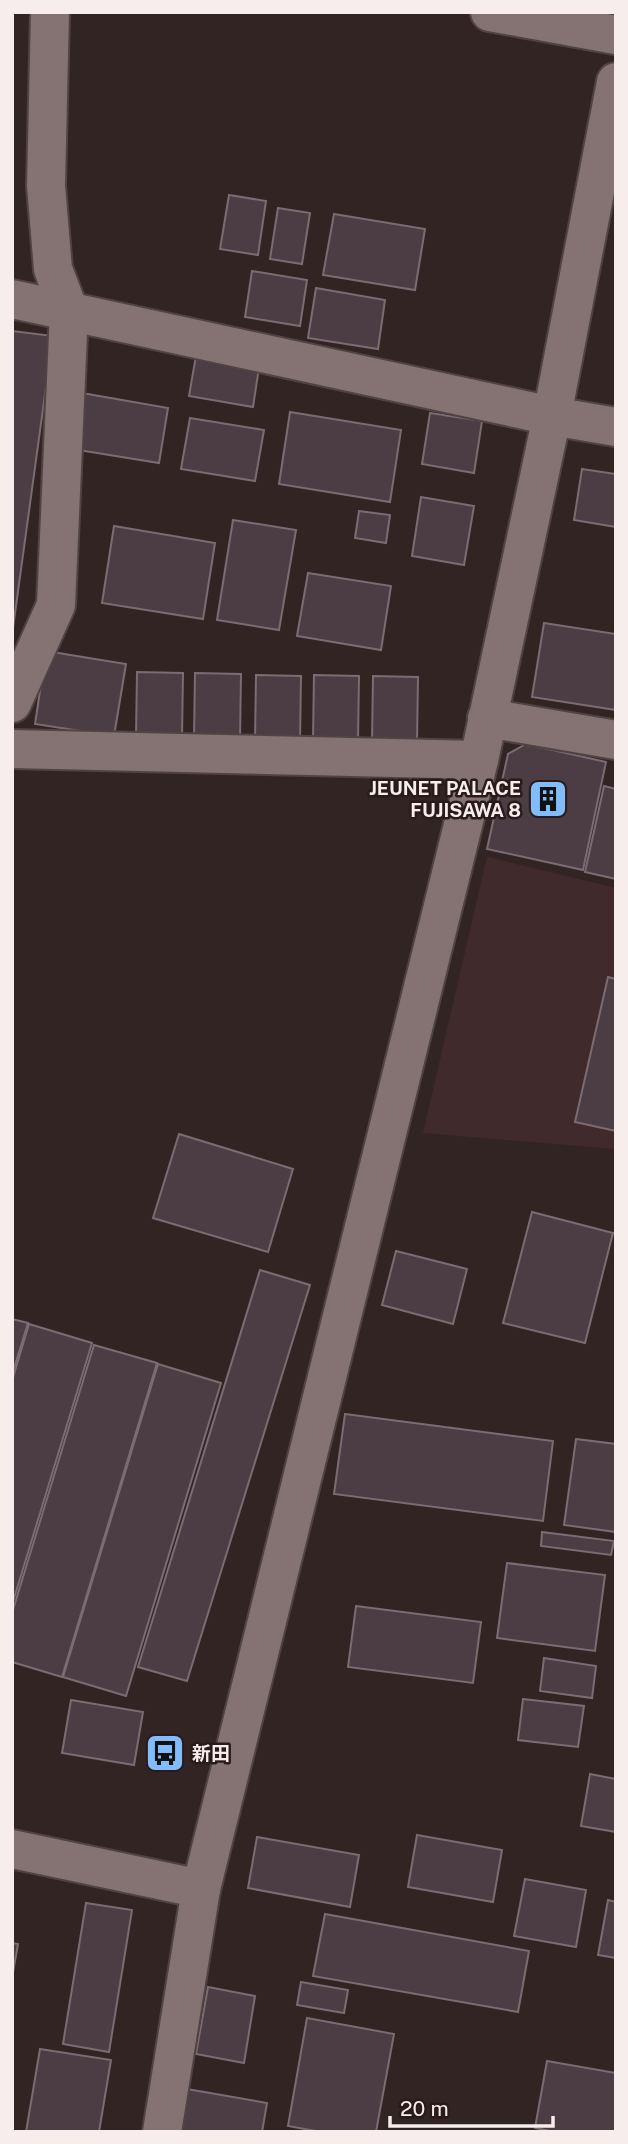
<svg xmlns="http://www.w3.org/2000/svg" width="628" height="2144" font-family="'Public Sans','Noto Sans JP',sans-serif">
<rect width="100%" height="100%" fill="#332424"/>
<polygon fill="#412a2b" points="487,857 616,888 616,1149 423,1133"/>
<g fill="#4c3c43" stroke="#7c6b72" stroke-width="2">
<polygon points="229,195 266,201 258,255 220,249"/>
<polygon points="278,208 310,213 302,264 270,259"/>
<polygon points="334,214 425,229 415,290 323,275"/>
<polygon points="252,271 307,280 300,326 245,317"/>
<polygon points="316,288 385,300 378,349 308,338"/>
<polygon points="12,331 53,336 12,635"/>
<polygon points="197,350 260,361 253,407 189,396"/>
<polygon points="82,393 168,408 159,463 72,449"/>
<polygon points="290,412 401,430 390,502 279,484"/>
<polygon points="430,413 482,421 474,473 422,464"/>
<polygon points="190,418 264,430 255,481 181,469"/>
<polygon points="582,469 616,474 616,527 574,520"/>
<polygon points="421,497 474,506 464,565 412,556"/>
<polygon points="359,511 390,515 386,543 355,538"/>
<polygon points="233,520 296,530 279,630 217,620"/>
<polygon points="114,526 215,543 203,619 102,603"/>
<polygon points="308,573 391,586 381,650 297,636"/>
<polygon points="544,623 616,634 616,710 532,697"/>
<polygon points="46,651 126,664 114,736 35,724"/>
<polygon points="137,672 183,673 182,737 136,736"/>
<polygon points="195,673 241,674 240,738 194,737"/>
<polygon points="256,675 301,676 300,740 255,739"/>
<polygon points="314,675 359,676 358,740 313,739"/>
<polygon points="373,676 418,677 417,741 372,740"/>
<polygon points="526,744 606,762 583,870 487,849 508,754"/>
<polygon points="604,786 616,789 616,879 585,872"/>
<polygon points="608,977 616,979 616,1131 575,1122"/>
<polygon points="179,1134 293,1169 268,1252 153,1218"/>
<polygon points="532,1212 613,1233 585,1343 503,1323"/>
<polygon points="396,1251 467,1269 453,1324 382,1305"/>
<polygon points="260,1270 310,1285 187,1681 138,1667"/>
<polygon points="12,1319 28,1323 12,1375"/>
<polygon points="29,1324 92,1343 12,1605 12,1381"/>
<polygon points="94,1345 157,1363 62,1677 12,1662 12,1613"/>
<polygon points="158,1364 221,1383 126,1696 63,1677"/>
<polygon points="345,1414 553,1441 543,1521 334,1494"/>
<polygon points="576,1439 616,1444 616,1532 564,1525"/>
<polygon points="542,1532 614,1541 611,1555 541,1546"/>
<polygon points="507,1563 605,1575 595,1651 497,1638"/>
<polygon points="356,1606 481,1622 473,1683 348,1667"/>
<polygon points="544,1658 596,1666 592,1698 540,1691"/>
<polygon points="523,1699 584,1706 578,1747 518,1740"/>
<polygon points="71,1700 143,1712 134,1765 62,1753"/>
<polygon points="590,1774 616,1779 616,1832 581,1826"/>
<polygon points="417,1835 502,1850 493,1902 408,1887"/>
<polygon points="257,1837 359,1855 350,1907 248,1888"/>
<polygon points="525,1879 586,1890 576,1947 514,1936"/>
<polygon points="608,1900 616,1902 616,1958 598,1955"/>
<polygon points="86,1903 132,1910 109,2052 63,2044"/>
<polygon points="325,1914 529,1951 518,2012 313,1976"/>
<polygon points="12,1943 18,1944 12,1978"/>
<polygon points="301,1982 348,1990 344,2013 297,2005"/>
<polygon points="208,1987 255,1996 244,2063 196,2054"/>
<polygon points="307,2018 394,2034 376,2132 321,2132 288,2126"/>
<polygon points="40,2049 111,2060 99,2132 26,2132"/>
<polygon points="547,2061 616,2073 616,2132 555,2132 535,2128"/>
<polygon points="187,2089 267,2103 262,2132 179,2132"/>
</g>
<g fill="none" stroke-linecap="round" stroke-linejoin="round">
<g stroke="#504344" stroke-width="42">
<g id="minor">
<polyline points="490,12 616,35"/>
<polyline points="12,299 552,416 616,427"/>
<polyline points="12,703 56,605 69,311 53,269 46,186 50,12"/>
<polyline points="487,718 616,740"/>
<polyline points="12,749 479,760"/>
<polyline points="12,1849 201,1889"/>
<polyline points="162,2132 201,1889 479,760 552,416 616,82"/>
</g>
</g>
<use href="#minor" stroke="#857272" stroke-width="38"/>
</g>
<defs>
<g id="building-square" transform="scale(2.0125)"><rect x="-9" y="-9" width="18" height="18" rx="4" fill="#82bcfa" stroke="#291a1b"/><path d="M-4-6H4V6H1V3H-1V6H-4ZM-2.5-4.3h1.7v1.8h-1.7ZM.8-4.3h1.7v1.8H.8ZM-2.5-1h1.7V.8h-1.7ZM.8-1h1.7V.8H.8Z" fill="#111"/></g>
<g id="bus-square" transform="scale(2.0125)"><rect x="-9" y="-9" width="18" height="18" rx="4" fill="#82bcfa" stroke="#291a1b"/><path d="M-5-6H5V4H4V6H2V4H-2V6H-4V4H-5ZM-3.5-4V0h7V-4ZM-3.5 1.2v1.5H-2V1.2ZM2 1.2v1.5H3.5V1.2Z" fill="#111"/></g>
</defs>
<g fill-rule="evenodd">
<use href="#building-square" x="548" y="799"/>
<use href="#bus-square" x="165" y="1753"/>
</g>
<g text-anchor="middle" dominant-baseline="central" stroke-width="5" stroke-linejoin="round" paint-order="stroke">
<g font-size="19" font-weight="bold" fill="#f8eded" stroke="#291a1b" text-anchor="end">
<text x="521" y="788">JEUNET PALACE<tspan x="521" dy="22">FUJISAWA 8</tspan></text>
<text x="192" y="1753" text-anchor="start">新田</text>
</g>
</g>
<rect width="628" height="2144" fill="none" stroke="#f8eded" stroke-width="28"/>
<path d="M390 2116v10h163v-10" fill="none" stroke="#f8eded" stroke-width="3.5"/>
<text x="400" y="2116" font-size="21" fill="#f8eded" stroke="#291a1b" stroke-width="5" paint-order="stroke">20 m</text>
</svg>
